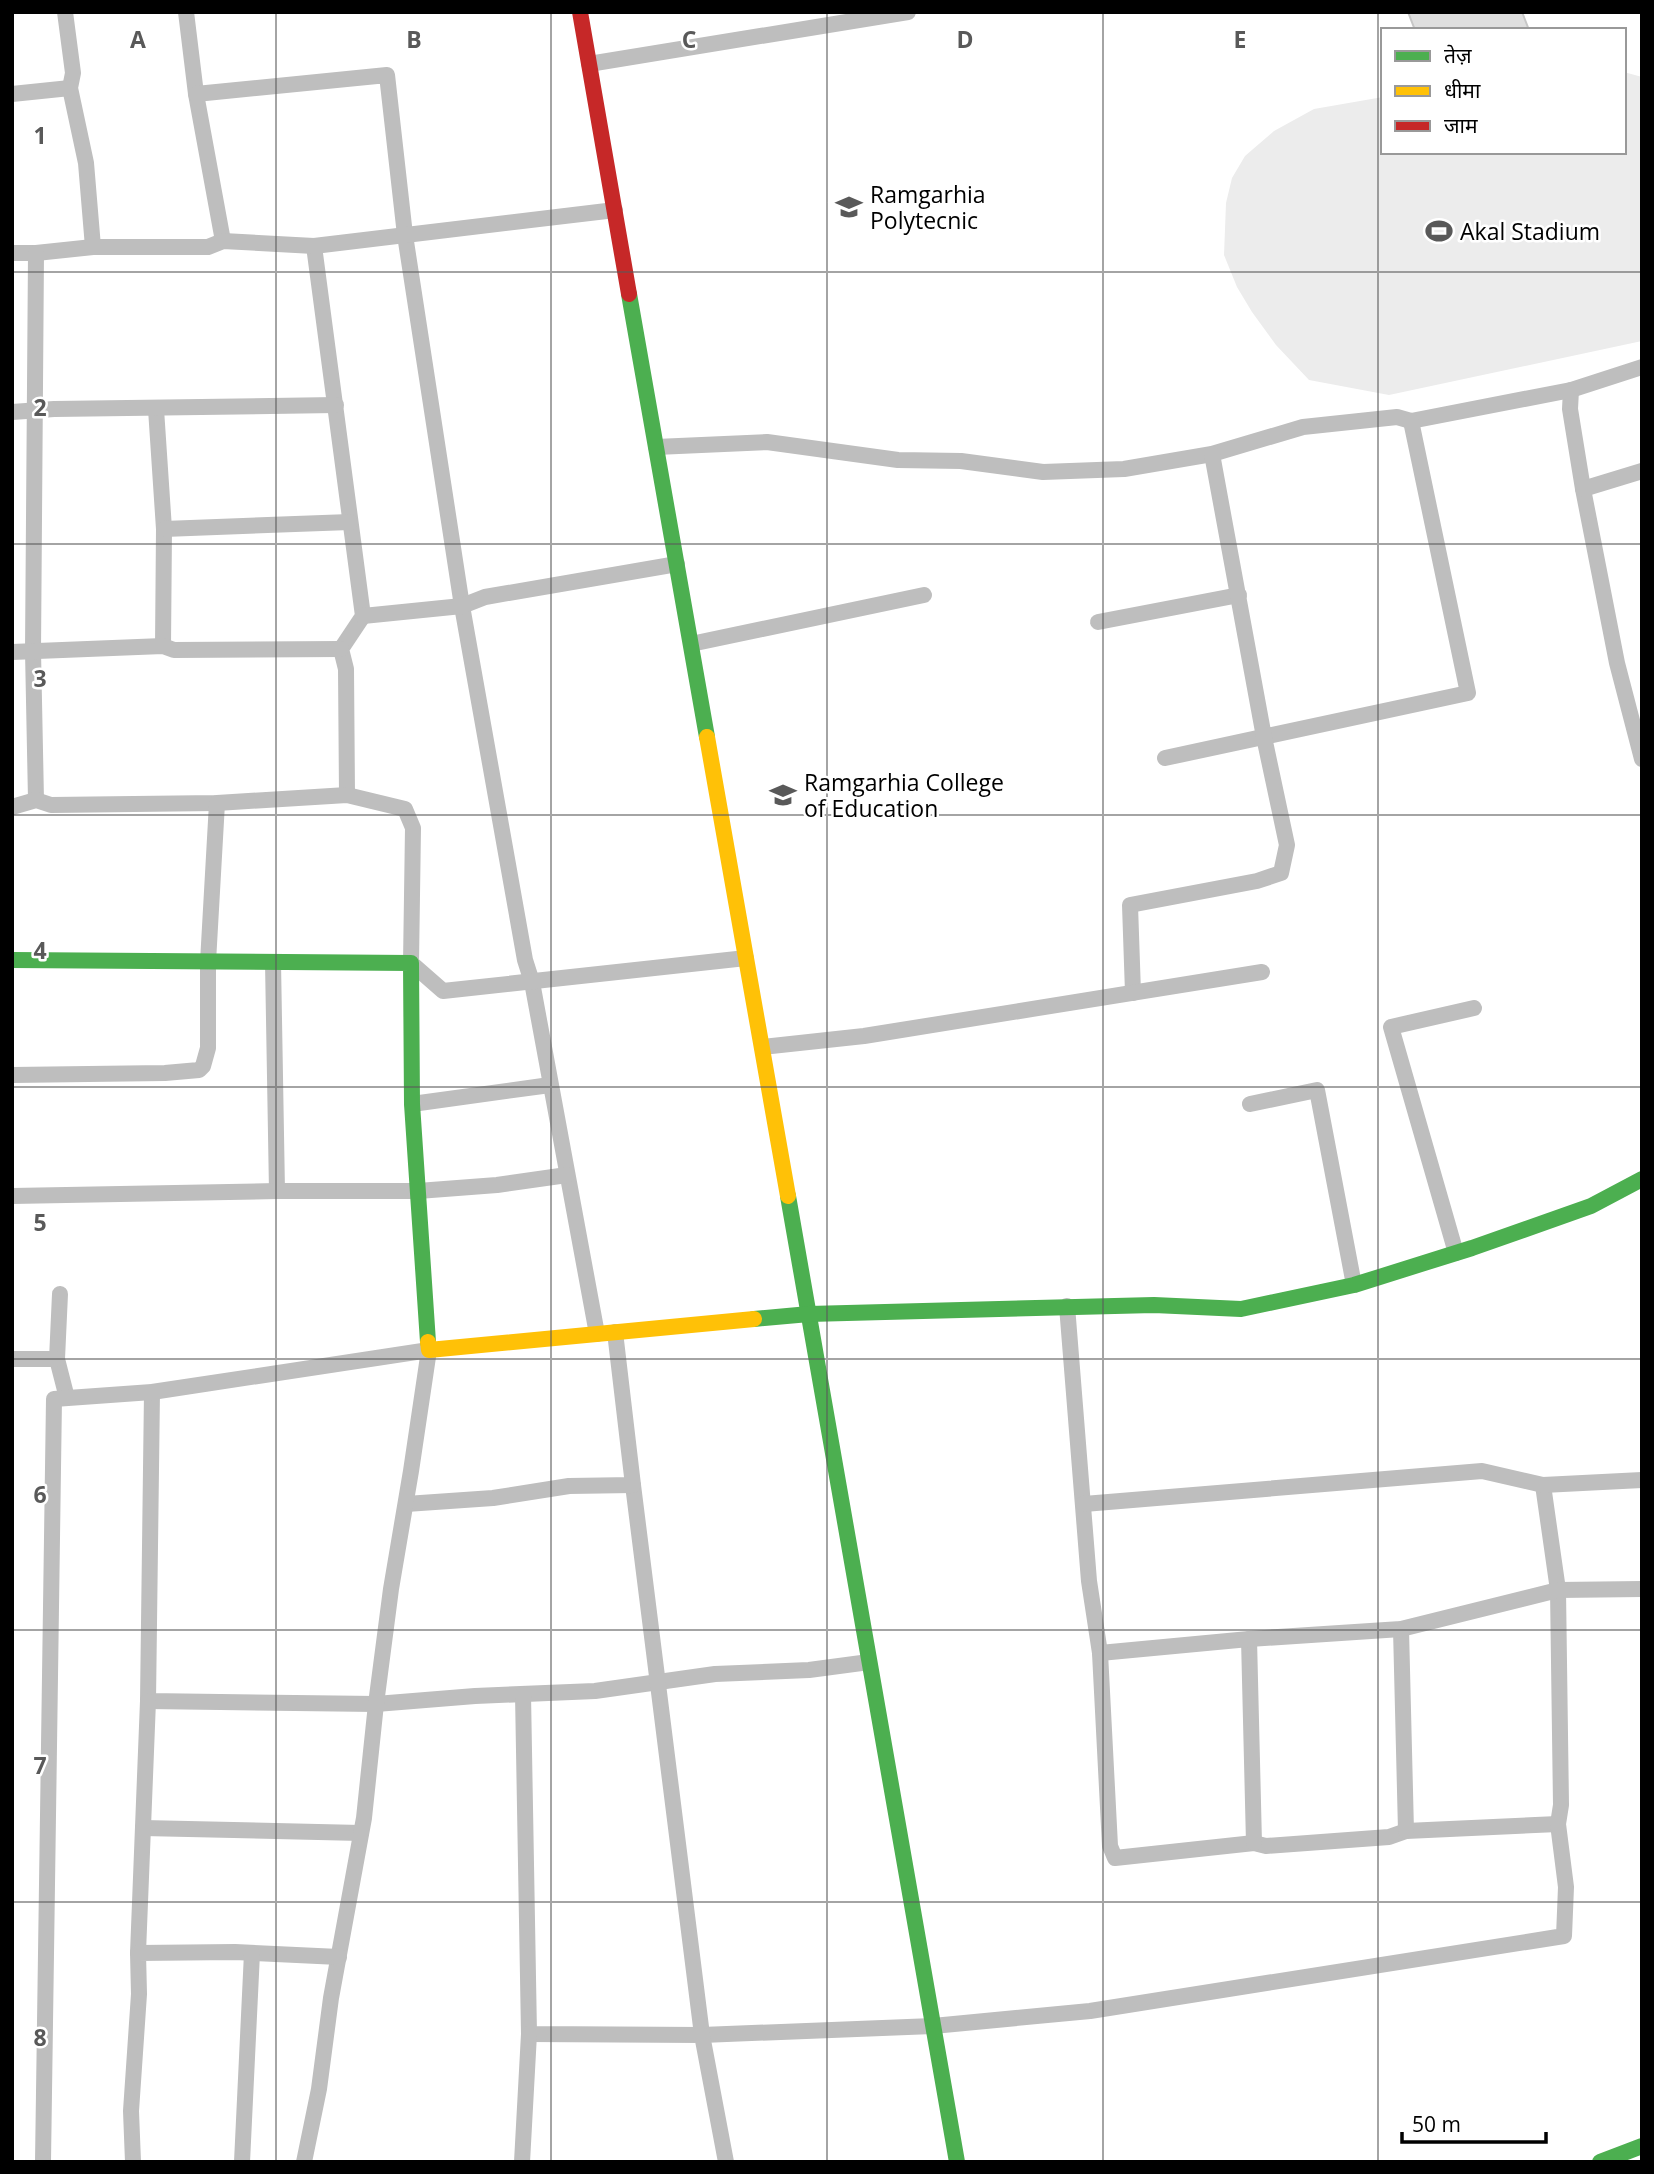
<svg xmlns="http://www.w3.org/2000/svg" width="1654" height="2174" font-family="'Open Sans','Noto Sans Devanagari',sans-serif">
<rect width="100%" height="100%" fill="#fff"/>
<polygon fill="#ececec" points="1624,72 1642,77 1642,341 1389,395 1309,380 1276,345 1252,312 1237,287 1224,255 1226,203 1232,178 1245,156 1274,131 1314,109 1383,97 1383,152 1624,152"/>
<polygon fill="#dfdfdf" stroke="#c7c7c7" stroke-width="2" points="1408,12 1522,12 1529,30 1415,30"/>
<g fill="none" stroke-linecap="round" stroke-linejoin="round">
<g stroke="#bebebe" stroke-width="16">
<polyline points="65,12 73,73 70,88 86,163 93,247"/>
<polyline points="186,12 196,94 223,241"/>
<polyline points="589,64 908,12"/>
<polyline points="12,94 70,88"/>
<polyline points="196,94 387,75 405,235 462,606 525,960 532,982 597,1334"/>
<polyline points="314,246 363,616 341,649 346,669 347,795"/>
<polyline points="12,253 36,253 93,247 208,247 223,241 314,246 615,210"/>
<polyline points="36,253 33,651 36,800"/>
<polyline points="1571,390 1570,409 1583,489 1617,663 1642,759"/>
<polyline points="156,409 164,529 163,646"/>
<polyline points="12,412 54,409 336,405"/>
<polyline points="656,447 767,442 898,460 961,461 1043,472 1124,469 1212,454 1303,427 1397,417 1411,421 1571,390 1642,367"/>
<polyline points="1583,489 1642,471"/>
<polyline points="164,529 350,522"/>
<polyline points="363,616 462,606 485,597 677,564"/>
<polyline points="1098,622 1239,595"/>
<polyline points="691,644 924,595"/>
<polyline points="12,652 163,646 174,650 341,649"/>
<polyline points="1165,758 1468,693 1411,421"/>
<polyline points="12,807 36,800 51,805 217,803 347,795 405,809 413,828 411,963 443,991 746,958"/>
<polyline points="273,962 277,1191"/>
<polyline points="1133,993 1130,905 1257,881 1281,873 1287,845 1264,737 1212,454"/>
<polyline points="762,1047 864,1036 1262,972"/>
<polyline points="12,1075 165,1073 199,1070 203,1066 208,1048 208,962 217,803"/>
<polyline points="412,1104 550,1085"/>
<polyline points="1250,1104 1317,1090 1354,1285"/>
<polyline points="12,1196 277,1191 418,1191 497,1185 567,1175"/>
<polyline points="1456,1253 1391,1027 1474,1008"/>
<polyline points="60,1294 57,1359 67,1398"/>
<polyline points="1067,1306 1089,1581 1100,1653 1110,1846 1115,1858 1254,1843 1266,1846 1389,1837 1406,1831 1558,1824"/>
<polyline points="12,1359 57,1359"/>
<polyline points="152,1392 148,1701 376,1704 475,1696 595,1691 715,1674 809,1670 869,1662"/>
<polyline points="633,1485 702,2035 933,2026 1090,2011 1564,1936 1566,1887 1558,1824 1561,1805 1558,1590 1543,1485"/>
<polyline points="406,1504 493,1498 569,1486 633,1485 615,1332"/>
<polyline points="1084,1504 1482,1471 1543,1485 1642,1480"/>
<polyline points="1401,1629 1406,1831"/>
<polyline points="1249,1639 1254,1843"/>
<polyline points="1100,1653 1249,1639 1401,1629 1558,1590 1642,1589"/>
<polyline points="523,1694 529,2034 702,2035 726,2162"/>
<polyline points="143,1828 361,1833"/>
<polyline points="138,1953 148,1701"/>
<polyline points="43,2162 54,1399 152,1392 429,1350 411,1471 391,1589 376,1704 364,1818 331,1998 319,2089 304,2162"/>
<polyline points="133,2162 131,2111 139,1994 138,1953 235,1952 339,1957"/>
<polyline points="242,2162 252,1953"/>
<polyline points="522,2162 529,2034"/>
</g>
<g stroke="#4caf50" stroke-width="16">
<polyline points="629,294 707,737"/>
<polyline points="12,960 411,963 412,1104 428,1342"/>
<polyline points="788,1196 957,2162"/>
<polyline points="754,1319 809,1314 1154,1305 1241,1309 1354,1285 1472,1248 1591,1206 1642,1179"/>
<polyline points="1600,2162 1642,2146"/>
</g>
<g stroke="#ffc107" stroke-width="16">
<polyline points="707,737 788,1196"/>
<polyline points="428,1342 429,1350 754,1319"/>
</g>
<polyline stroke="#c62828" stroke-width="16" points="580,12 629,294"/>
</g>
<path fill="none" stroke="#595959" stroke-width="2" stroke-opacity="0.55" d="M 276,12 L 276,2162M 551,12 L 551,2162M 827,12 L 827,2162M 1103,12 L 1103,2162M 1378,12 L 1378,2162M 12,272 L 1642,272M 12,544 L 1642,544M 12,815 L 1642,815M 12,1087 L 1642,1087M 12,1359 L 1642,1359M 12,1630 L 1642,1630M 12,1902 L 1642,1902"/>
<defs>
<g id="university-bare" transform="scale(2.1)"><path d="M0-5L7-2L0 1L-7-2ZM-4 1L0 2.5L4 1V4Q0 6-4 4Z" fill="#595959" stroke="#fff" stroke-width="2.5" paint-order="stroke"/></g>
<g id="stadium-bare" transform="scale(2.1)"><path d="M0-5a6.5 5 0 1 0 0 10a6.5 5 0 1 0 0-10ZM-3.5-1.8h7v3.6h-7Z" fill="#595959" stroke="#fff" stroke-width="2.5" paint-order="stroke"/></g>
</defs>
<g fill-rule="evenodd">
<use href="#university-bare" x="849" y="207"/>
<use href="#stadium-bare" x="1439" y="231"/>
<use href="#university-bare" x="783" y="795"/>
</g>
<g text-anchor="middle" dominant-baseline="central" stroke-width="5" stroke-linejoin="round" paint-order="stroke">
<g font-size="23" fill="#000" stroke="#fff" text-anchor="start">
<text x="870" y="194">Ramgarhia<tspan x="870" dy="26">Polytecnic</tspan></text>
<text x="1460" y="231">Akal Stadium</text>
<text x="804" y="782">Ramgarhia College<tspan x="804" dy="26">of Education</tspan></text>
</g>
</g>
<g font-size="23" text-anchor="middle" font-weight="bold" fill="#595959" stroke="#fff" stroke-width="5" stroke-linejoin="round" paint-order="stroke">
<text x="138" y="48">A</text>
<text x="414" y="48">B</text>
<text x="689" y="48">C</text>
<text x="965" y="48">D</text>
<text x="1240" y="48">E</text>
<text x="40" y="144">1</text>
<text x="40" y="416">2</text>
<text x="40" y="687">3</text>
<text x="40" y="959">4</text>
<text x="40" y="1231">5</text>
<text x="40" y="1503">6</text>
<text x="40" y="1774">7</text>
<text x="40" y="2046">8</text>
</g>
<rect width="1654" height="2174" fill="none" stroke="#000000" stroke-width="28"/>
<rect x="1381" y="28" width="245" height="126" fill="#ffffff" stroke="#999999" stroke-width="2"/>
<rect x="1395" y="51" width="35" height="10" fill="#4caf50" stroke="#999999" stroke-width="2"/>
<text x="1444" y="63" font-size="21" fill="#000000">तेज़</text>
<rect x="1395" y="86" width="35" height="10" fill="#ffc107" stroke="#999999" stroke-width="2"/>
<text x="1444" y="98" font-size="21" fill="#000000">धीमा</text>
<rect x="1395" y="121" width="35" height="10" fill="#c62828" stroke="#999999" stroke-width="2"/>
<text x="1444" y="133" font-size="21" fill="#000000">जाम</text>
<path d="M1402 2132v10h144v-10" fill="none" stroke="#000000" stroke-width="3.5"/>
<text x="1412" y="2132" font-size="21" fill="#000000" stroke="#ffffff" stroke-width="5" paint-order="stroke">50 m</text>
</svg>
